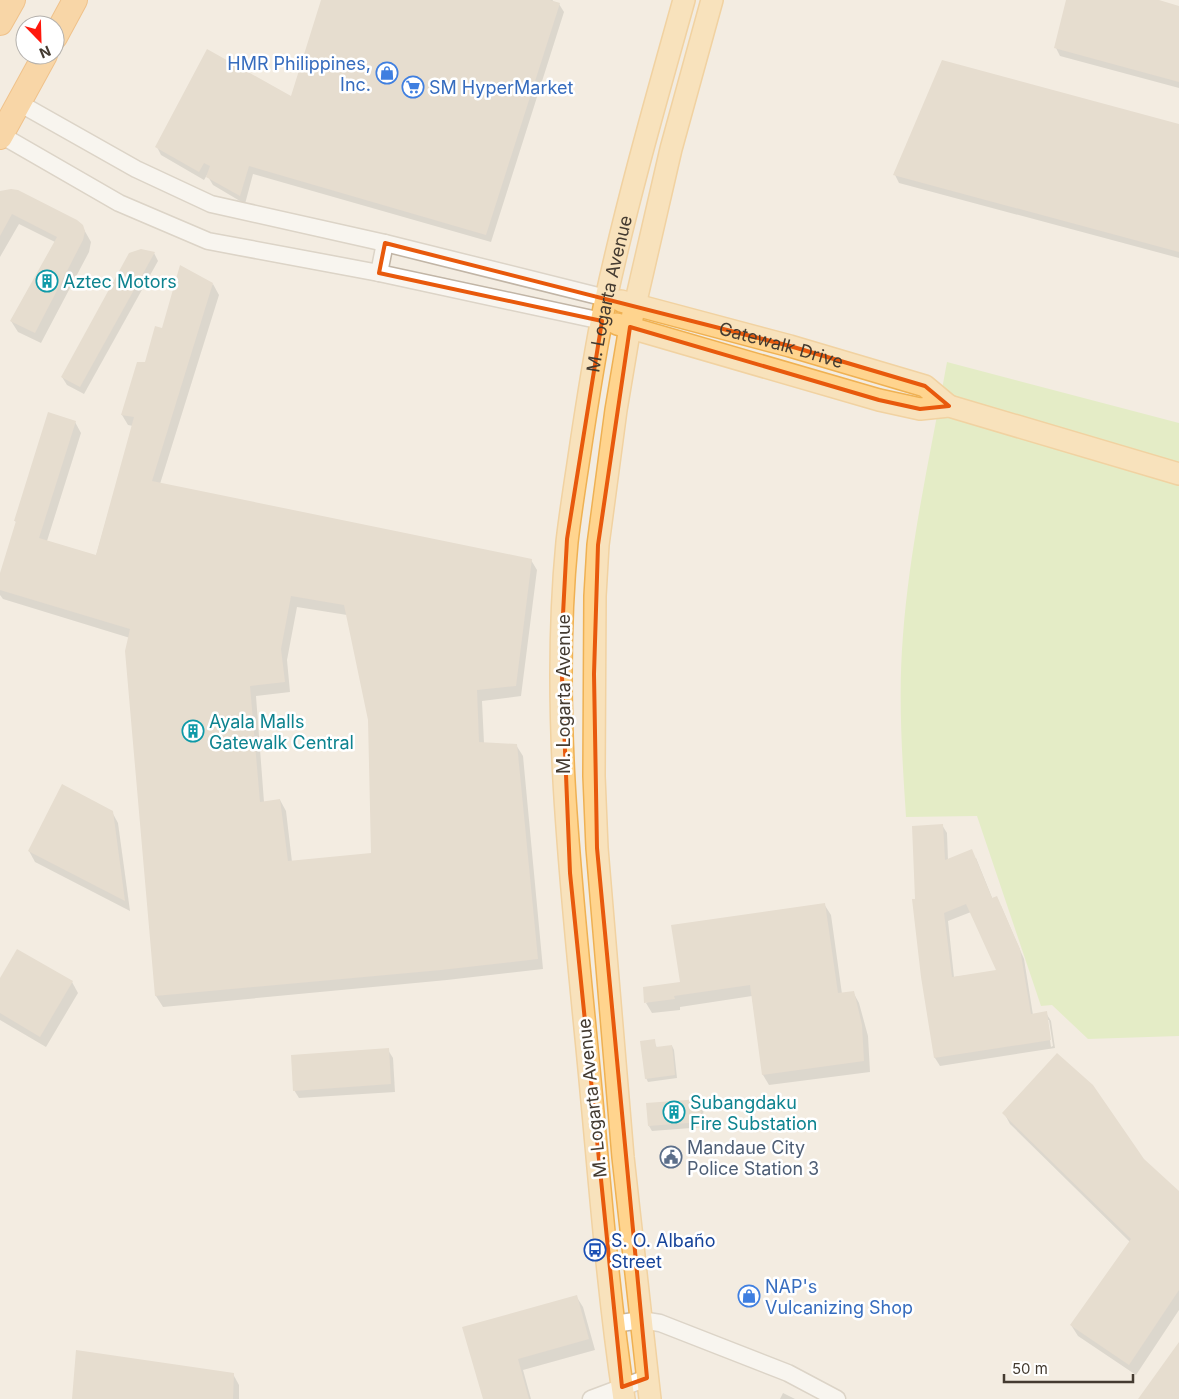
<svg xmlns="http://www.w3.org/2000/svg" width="1179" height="1399" font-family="Inter,sans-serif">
<rect width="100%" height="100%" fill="#f3ece1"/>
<path fill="#d3eca5" d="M 947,362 L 1179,423 L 1179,1036 L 1088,1039 L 1052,1005 L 1041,1006 L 977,816 L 906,817 C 902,756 898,696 903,635 C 910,543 931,452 947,362 Z"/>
<g fill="#0003" fill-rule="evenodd">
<polygon points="322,0 553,0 552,2 559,4 564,12 491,242 253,174 245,204 213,185 207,175 204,180 161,155 157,147 291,98"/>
<polygon points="1067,0 1154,0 1179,7 1179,88 1060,56 1056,48"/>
<polygon points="1179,125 1179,258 899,183 895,175"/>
<polygon points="0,193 82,226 91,242 89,252 41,343 18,332 11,321 55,242 19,224 0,257"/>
<polygon points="154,253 158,261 84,394 67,385 62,377"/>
<path d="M 213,284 L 219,295 L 160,484 L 531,560 L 537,570 L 521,696 L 482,701 L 484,743 L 516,745 L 523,756 L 543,969 L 447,980 L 163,1007 L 156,996 L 126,651 L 130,638 L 3,599 L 0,595 L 0,577 L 17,523 L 15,521 L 75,422 L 81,433 L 47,541 L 96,556 L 133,426 L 128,425 L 122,415 L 162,329 ZM 297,607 L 347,615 L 369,720 L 373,854 L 292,862 L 286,811 L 280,800 L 264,802 L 256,696 L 290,692 L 287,660 Z"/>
<polygon points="112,812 118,823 130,911 35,862 29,851"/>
<path d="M 942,825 L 947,833 L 948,860 L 976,858 L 993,900 L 1001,906 L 1024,959 L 1033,1015 L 1046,1013 L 1051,1021 L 1055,1048 L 940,1066 L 935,1058 L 917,900 ZM 971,912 L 998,971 L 954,977 L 948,921 ZM 1047,1020 L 1049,1020 L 1053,1046 L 1051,1047 Z"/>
<polygon points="824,904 831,915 842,994 853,992 859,1003 868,1036 870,1072 769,1085 763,1075 752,996 680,1007 680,1010 652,1013 646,1003"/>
<polygon points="0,980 72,982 78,993 46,1047 0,1020"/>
<polygon points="654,1041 657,1048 672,1046 674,1050 677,1078 648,1082 646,1078"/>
<polygon points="388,1050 393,1058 395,1092 299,1098 294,1090"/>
<polygon points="700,1100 703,1105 704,1127 652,1131 649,1126"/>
<polygon points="1004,1113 1143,1160 1179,1193 1179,1310 1136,1375 1078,1336 1071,1325 1130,1242 1010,1124"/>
<polygon points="576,1296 583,1307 595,1350 523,1370 531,1399 484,1399 464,1328"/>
<polygon points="233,1374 239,1385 239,1399 73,1399"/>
<polygon points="783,1393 795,1399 780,1399"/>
</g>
<g fill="#d8c9b8" fill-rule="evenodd">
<polygon points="321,0 550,0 560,3 486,235 249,166 240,196 206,177 210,166 204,163 199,172 155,147 207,49 291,96"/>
<polygon points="1066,0 1159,0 1179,6 1179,82 1054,48"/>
<polygon points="942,60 1179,124 1179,252 893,175"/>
<polygon points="11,189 18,190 77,220 83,225 85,231 83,240 35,333 10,321 57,237 12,214 0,236 0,191"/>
<polygon points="141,249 155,252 80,387 61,377 129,253"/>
<path d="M 180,265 L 213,283 L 152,481 L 532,559 L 516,686 L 477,690 L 479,742 L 517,744 L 538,959 L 441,970 L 155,996 L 125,651 L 130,629 L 0,590 L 0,573 L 16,521 L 14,521 L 48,412 L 76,421 L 39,538 L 96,555 L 134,417 L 121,415 L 137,362 L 145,362 L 155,326 L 162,328 ZM 291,596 L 344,605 L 368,720 L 371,853 L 288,861 L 280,799 L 260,802 L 250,686 L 285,682 L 281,649 Z"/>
<polygon points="62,784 113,811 125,901 28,851"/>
<path d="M 943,824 L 945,860 L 972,849 L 992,898 L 997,896 L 1020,949 L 1031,1014 L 1047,1011 L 1051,1040 L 934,1058 L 921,977 L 912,899 L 915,899 L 912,826 ZM 966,904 L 996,970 L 952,977 L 944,913 Z"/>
<polygon points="825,903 838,993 854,991 862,1025 864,1061 762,1075 750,985 674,996 675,999 644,1003 643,987 680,982 671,925"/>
<polygon points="17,949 73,981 40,1037 0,1013 0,978"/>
<polygon points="655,1039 656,1047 672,1045 675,1075 645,1079 640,1041"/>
<polygon points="389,1048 391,1084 293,1091 291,1055"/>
<polygon points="1057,1053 1093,1085 1144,1159 1179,1191 1179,1290 1129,1365 1070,1325 1131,1239 1002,1113"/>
<polygon points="700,1099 702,1122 648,1126 646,1103"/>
<polygon points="577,1295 589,1339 518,1359 529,1399 483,1399 462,1327"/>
<polygon points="1179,1342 1179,1399 1138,1399"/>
<polygon points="76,1350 234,1373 233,1399 72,1399"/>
</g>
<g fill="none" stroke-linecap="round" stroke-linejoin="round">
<g stroke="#c1b5a6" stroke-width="19">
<g id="minor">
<polyline points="19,103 136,169 211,204 385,243 606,298"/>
<polyline points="1,135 119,203 208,241 379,273 602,321"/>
<polyline points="379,273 385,243"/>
<polyline points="614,1324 641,1320 660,1323 788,1373 837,1399"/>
<polyline points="591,1399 647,1378"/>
</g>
</g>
<g stroke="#efb153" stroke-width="24">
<g id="major">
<path id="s1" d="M 621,301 L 790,346 L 925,386 L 949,406"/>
<polyline points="617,324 879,400 920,409 949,406 1179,474"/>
<path id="s2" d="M 624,1399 C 606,1280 598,1158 586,1038 C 570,873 551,707 567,542 C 570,516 574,490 578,464 C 586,410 594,356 605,303 C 627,201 656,100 684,0"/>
<polyline points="650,1399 623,1157 597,848 594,776 595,596 598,545 616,410 630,327 671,149 712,0"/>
</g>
</g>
<g stroke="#ec8e21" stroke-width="26">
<g id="highway">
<polyline points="0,23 13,0"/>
<polyline points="55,37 75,0"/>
<polyline points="0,137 45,55"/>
</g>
</g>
<use href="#minor" stroke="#fff" stroke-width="16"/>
<use href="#major" stroke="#ffd48e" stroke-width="21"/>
<use href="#highway" stroke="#ffba60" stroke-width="24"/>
</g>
<path d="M0 0H1179V1399H0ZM 385,243 L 790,346 L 925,386 L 949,406 L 920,409 L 879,400 L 630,327 L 598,545 L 594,674 L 597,848 L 647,1378 L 622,1387 L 570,873 L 561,652 L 567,539 L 602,321 L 379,273 Z" fill="#f3ece1" fill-opacity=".55" fill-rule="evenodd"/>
<path fill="none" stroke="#e8590c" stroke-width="4" stroke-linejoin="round" d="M 385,243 L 790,346 L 925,386 L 949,406 L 920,409 L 879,400 L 630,327 L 598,545 L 594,674 L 597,848 L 647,1378 L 622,1387 L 570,873 L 561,652 L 567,539 L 602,321 L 379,273 Z"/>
<defs>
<g id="shop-ring" transform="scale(1.125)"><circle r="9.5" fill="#fff" stroke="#3f7fe0" stroke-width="1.5"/><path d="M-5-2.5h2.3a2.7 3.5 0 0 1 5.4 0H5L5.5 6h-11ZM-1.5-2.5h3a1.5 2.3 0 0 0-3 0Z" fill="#3f7fe0"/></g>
<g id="supermarket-ring" transform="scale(1.125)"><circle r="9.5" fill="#fff" stroke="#3f7fe0" stroke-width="1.5"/><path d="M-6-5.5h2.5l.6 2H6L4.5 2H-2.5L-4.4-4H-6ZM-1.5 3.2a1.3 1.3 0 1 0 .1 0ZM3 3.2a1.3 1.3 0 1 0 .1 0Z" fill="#3f7fe0"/></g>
<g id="building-ring" transform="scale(1.125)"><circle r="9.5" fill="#fff" stroke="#0f9aa8" stroke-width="1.5"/><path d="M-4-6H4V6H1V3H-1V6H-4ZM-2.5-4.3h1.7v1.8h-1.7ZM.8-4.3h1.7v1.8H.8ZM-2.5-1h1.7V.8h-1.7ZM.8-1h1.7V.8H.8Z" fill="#0f9aa8"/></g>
<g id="civic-ring" transform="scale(1.125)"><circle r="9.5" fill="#fff" stroke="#5c6f8a" stroke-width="1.5"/><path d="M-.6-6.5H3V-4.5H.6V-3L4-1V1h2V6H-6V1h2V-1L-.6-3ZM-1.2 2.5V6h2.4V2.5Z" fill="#5c6f8a"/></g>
<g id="bus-ring" transform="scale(1.125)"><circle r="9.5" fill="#fff" stroke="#1a4fb4" stroke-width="1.5"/><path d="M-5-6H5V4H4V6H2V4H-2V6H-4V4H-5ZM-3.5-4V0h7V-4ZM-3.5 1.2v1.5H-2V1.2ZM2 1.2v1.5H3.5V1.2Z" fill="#1a4fb4"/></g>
</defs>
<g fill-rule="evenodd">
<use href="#shop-ring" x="387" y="73"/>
<use href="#supermarket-ring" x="413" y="87"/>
<use href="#building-ring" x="47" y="281"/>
<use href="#building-ring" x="193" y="731"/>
<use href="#building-ring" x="674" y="1112"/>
<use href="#civic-ring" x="671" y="1157"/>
<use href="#bus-ring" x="595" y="1250"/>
<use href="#shop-ring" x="749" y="1296"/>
</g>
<g text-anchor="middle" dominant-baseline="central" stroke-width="5" stroke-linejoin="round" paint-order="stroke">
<g font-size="18" fill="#366cbe" stroke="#fff" text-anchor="start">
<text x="371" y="63" text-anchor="end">HMR Philippines,<tspan x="371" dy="21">Inc.</tspan></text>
<text x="429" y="87">SM HyperMarket</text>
<text x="765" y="1286">NAP's<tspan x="765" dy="21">Vulcanizing Shop</tspan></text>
</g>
<g font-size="18" fill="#0d838f" stroke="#fff" text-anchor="start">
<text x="63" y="281">Aztec Motors</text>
<text x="209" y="721">Ayala Malls<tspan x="209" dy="21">Gatewalk Central</tspan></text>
<text x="690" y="1102">Subangdaku<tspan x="690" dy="21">Fire Substation</tspan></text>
</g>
<g font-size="18" fill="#443b31" stroke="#fff">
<text stroke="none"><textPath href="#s2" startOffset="1112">M. Logarta Avenue</textPath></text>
<text stroke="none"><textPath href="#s1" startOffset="166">Gatewalk Drive</textPath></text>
<text transform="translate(563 694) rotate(-90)">M. Logarta Avenue</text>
<text transform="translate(592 1098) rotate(-96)">M. Logarta Avenue</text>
</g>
<g font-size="18" fill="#4e5e75" stroke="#fff" text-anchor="start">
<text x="687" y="1147">Mandaue City<tspan x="687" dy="21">Police Station 3</tspan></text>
</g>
<g font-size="18" fill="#164399" stroke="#fff" text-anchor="start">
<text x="611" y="1240">S. O. Albaño<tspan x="611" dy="21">Street</tspan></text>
</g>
</g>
<g transform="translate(40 40) rotate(157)"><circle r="24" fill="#ffffff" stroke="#b4b1ad"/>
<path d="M0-4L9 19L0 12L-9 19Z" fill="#ff180c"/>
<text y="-8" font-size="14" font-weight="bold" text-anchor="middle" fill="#443b31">N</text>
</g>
<path d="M1004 1374v8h129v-8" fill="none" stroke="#443b31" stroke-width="2.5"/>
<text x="1012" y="1374" font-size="15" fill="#443b31" stroke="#ffffff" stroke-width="4" paint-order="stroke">50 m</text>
</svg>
